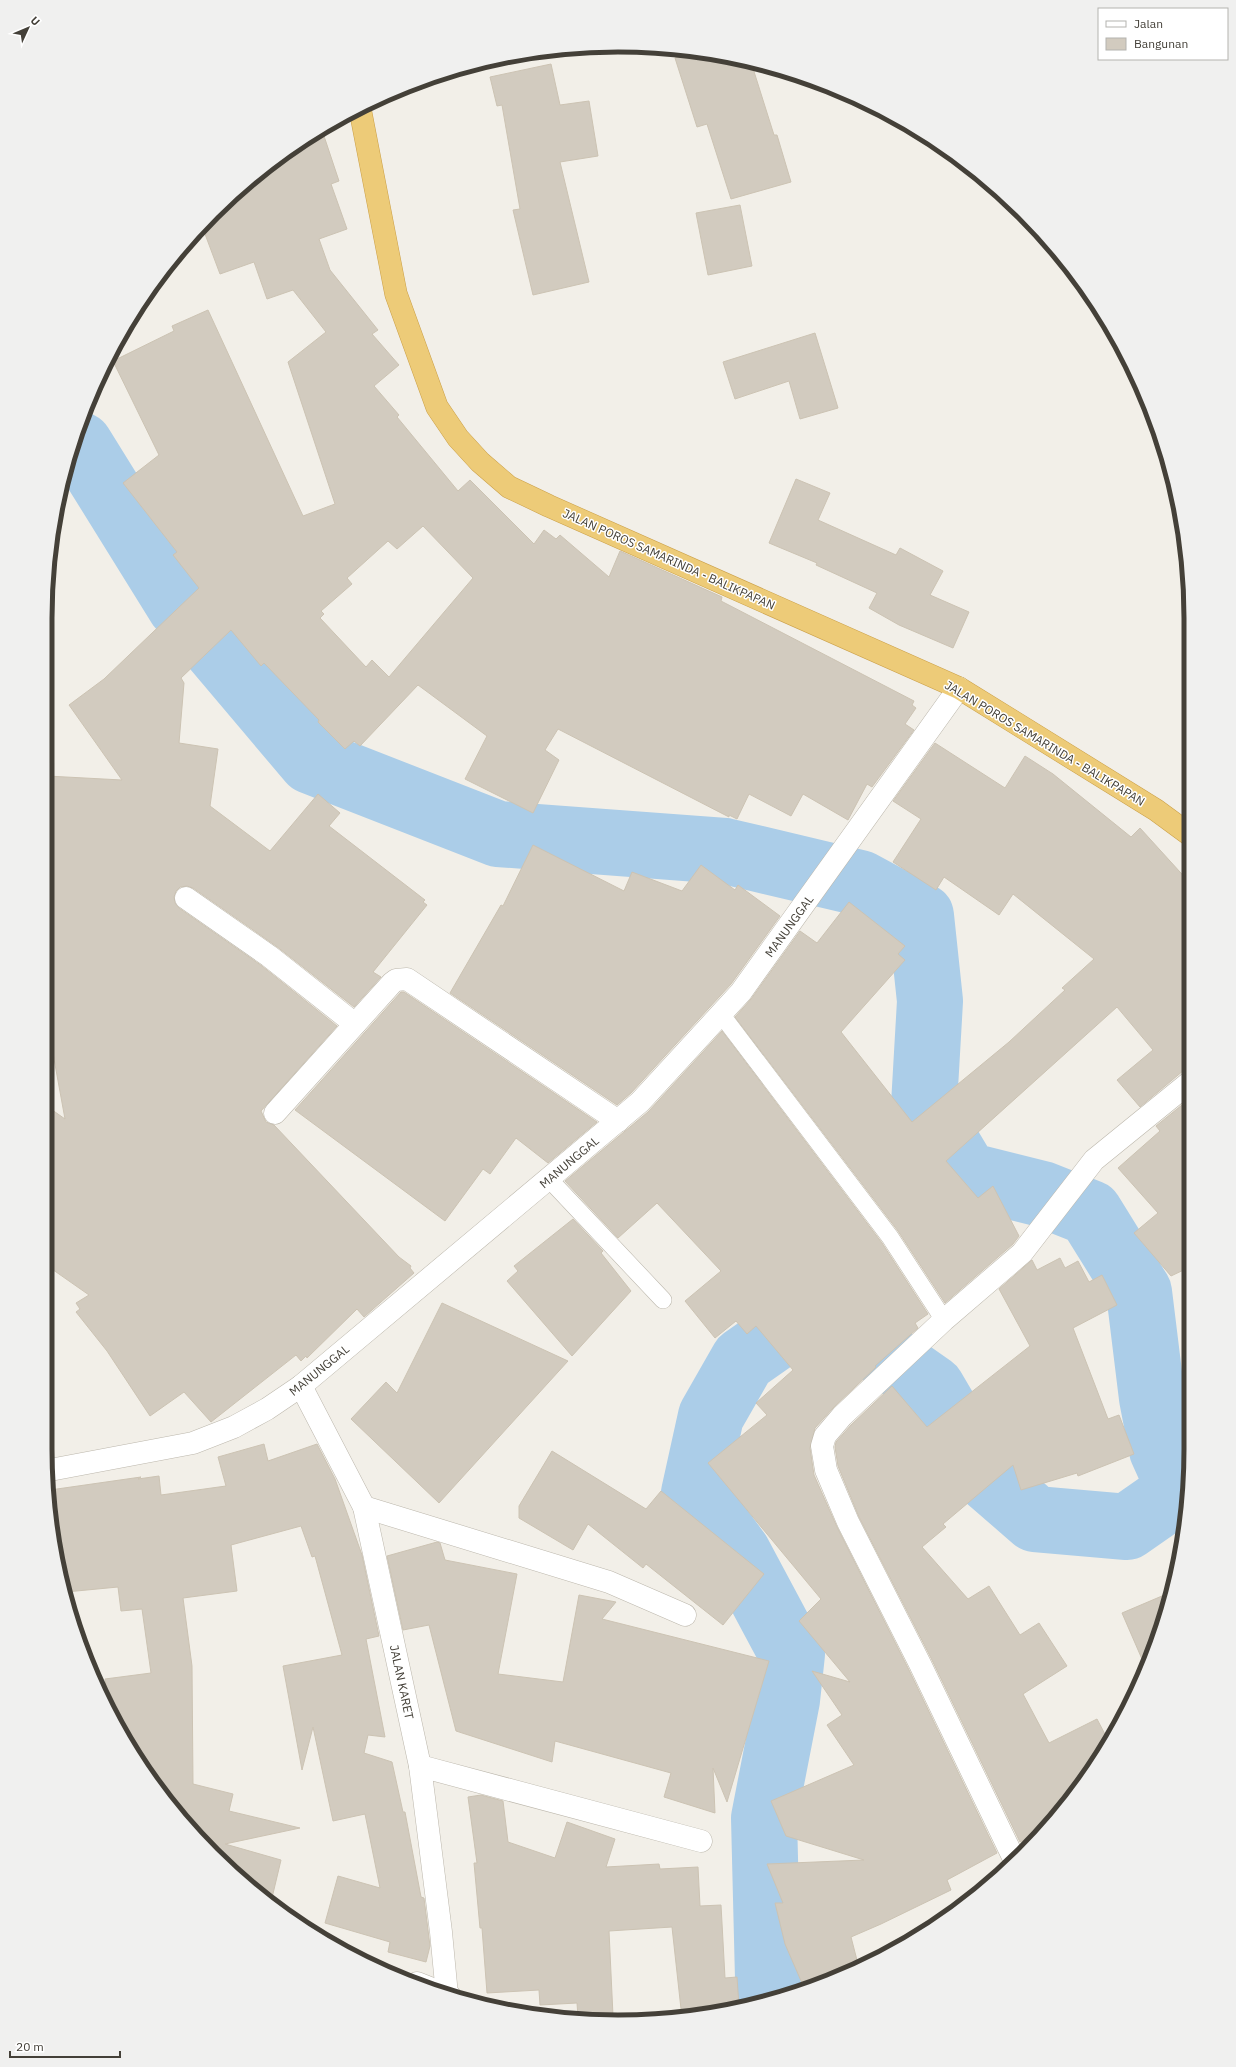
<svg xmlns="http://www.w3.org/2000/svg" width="1236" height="2067" font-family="'IBM Plex Sans',sans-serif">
<rect width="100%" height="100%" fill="#f2efe8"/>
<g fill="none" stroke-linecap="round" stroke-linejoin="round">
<polyline stroke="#abcde8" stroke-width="66" points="74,442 80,445 180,606 311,761 498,834 725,851 860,883 921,916 930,1001 924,1105 966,1175 1042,1194 1090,1213 1139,1292 1152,1398 1162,1450 1180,1490 1127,1527 1035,1519 982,1473 932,1388 862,1339 793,1325 743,1360 711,1416 694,1493 738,1553 792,1654 787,1700 764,1818 768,1979 766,2000"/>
</g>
<g fill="#d2cbbf" stroke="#ccc3b3" fill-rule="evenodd">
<polygon points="695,53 730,56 751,62 774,135 777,135 791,182 731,199 707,124 697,127 675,58"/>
<polygon points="551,64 560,105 589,101 598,156 560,162 589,282 533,295 513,210 520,209 502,105 497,106 490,77"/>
<path d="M 322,130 L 339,181 L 331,184 L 347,229 L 319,239 L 330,270 L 378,330 L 372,334 L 399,365 L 374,386 L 399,415 L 397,417 L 458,491 L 470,480 L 534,544 L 544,530 L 556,539 L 560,535 L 609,577 L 620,551 L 722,597 L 721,601 L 914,701 L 912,705 L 916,708 L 905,724 L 914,730 L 872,787 L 867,784 L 848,820 L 803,794 L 791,816 L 749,794 L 737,819 L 729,815 L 729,817 L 558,729 L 545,750 L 559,760 L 533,813 L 465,779 L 487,736 L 418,685 L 360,746 L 354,741 L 345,749 L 318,722 L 319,720 L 264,663 L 261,666 L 231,630 L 181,678 L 184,683 L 179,743 L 218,749 L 210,806 L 270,851 L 318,794 L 340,813 L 329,826 L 425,900 L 423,902 L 427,905 L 373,972 L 381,977 L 354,1007 L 276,946 L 193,888 L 187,886 L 180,887 L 176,891 L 174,897 L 175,903 L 179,908 L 262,966 L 337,1026 L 261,1111 L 266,1122 L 274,1125 L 399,1257 L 411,1266 L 410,1268 L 414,1273 L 364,1317 L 357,1309 L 307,1358 L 306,1356 L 301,1361 L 296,1355 L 211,1422 L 184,1392 L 150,1416 L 107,1351 L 76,1312 L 80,1309 L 76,1303 L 89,1295 L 49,1267 L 48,1107 L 65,1119 L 48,1026 L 47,776 L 122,780 L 69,705 L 104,679 L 199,588 L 173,555 L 177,552 L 123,483 L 159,455 L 113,361 L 174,331 L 172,326 L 208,310 L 303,516 L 335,504 L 288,362 L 326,332 L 293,290 L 267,299 L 254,262 L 220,274 L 202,226 L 213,213 L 300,141 ZM 423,526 L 473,578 L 389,677 L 372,660 L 366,667 L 320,618 L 324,614 L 321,611 L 352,584 L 347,578 L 388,541 L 397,549 Z"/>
<polygon points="740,205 752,266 708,275 696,213"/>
<polygon points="815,333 838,408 800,419 789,381 735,399 723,362"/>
<polygon points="796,479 830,493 818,520 896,555 900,548 943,571 930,595 969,612 953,648 899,625 869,608 877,593 816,565 817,563 769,543"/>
<polygon points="935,743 1005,788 1025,756 1053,774 1131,837 1140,828 1190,883 1190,1065 1140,1107 1117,1080 1153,1050 1117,1007 946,1161 978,1198 993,1186 1019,1236 1013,1244 945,1303 898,1231 735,1017 751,999 800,931 817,943 849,902 905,946 898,954 905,960 841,1032 912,1122 1009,1042 1065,990 1062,988 1094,959 1013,894 999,915 944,877 936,890 893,862 921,819 893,801"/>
<polygon points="533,845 624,891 632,872 682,891 701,865 735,890 738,885 780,916 731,984 631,1093 617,1105 450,993 501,905 503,906"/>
<polygon points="401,992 404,992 597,1122 548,1163 516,1138 490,1174 483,1169 445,1221 295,1110"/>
<polygon points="722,1031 882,1243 928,1314 915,1323 918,1328 875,1366 876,1367 833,1408 815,1428 810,1448 814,1475 837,1527 909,1670 997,1853 947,1880 951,1890 881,1924 851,1937 859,1968 805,1990 785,1944 775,1903 783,1903 767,1864 864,1860 786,1836 771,1801 854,1765 827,1725 842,1715 812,1671 850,1682 799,1621 821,1599 708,1463 767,1415 756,1403 793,1370 756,1326 747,1334 736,1321 715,1338 685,1301 721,1271 657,1203 618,1238 565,1181 648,1112"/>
<polygon points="1182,1105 1185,1109 1190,1105 1190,1267 1171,1276 1134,1233 1158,1213 1118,1168 1160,1131 1156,1126"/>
<polygon points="573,1219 603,1251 601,1253 631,1291 572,1356 507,1281 518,1271 514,1266"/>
<polygon points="1060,1258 1065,1268 1078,1261 1089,1282 1102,1275 1117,1305 1073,1328 1108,1419 1119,1415 1134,1454 1078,1476 1077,1473 1021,1490 1013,1465 943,1524 946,1527 922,1547 968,1599 989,1586 1020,1635 1039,1623 1067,1666 1023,1694 1049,1743 1097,1719 1108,1740 1094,1768 1044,1829 1020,1842 931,1658 859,1517 838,1466 835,1447 836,1442 851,1425 892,1386 927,1427 1030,1346 999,1289 1032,1260 1037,1270"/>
<polygon points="442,1303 568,1361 439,1503 351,1419 386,1382 397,1393"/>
<polygon points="264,1444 268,1461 317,1444 335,1479 362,1555 379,1636 366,1639 385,1737 368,1735 364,1753 392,1762 403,1812 405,1812 421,1897 424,1898 430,1946 426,1962 388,1952 390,1942 325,1923 338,1876 380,1888 365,1814 333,1821 313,1727 302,1770 283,1666 342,1655 315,1556 312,1557 301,1526 231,1545 237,1591 183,1598 192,1666 193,1784 233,1794 229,1811 300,1828 225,1844 281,1860 271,1902 212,1853 163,1798 109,1710 105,1679 151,1673 142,1609 121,1611 118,1587 66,1592 50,1524 50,1490 141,1477 138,1479 159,1476 161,1495 226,1486 218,1457"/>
<polygon points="552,1451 646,1509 661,1491 764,1574 723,1625 646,1564 643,1568 588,1524 573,1550 519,1518 519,1506"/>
<polygon points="437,1542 440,1543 445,1560 517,1574 498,1674 563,1682 579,1595 616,1602 602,1619 769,1661 727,1802 713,1768 715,1813 664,1797 671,1773 555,1741 552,1762 456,1731 429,1625 403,1630 387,1556"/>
<polygon points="1169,1593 1161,1633 1145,1666 1122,1613"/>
<polygon points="481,1795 503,1801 508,1842 555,1858 567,1822 615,1839 606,1867 659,1864 660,1869 698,1867 700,1906 721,1905 725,1978 737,1977 739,2006 693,2017 682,2018 672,1927 609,1931 613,2016 578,2017 577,2003 540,2005 539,1990 487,1993 482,1928 480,1928 474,1863 477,1863 468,1797"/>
</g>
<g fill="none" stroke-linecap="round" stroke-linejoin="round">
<g stroke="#bcb7ac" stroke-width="18">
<g id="lane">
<polyline points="721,1014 890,1237 944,1320"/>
<polyline points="549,1179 663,1300"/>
</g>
</g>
<g stroke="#bcb7ac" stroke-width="23">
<g id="street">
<polyline points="186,898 269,956 355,1024"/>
<polyline points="275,1113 392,983 396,980 407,979 618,1121"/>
<polyline points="301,1386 364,1507 420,1766 441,1932 447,1995"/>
<polyline points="50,1470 193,1443 234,1427 267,1409 301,1386 640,1102 741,992 959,688"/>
<polyline points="364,1507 609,1582 685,1615"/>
<polyline points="420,1766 701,1841"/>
<polyline points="1015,1861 920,1664 848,1522 826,1470 822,1446 825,1436 842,1416 944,1320 1022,1253 1094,1160 1190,1082"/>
<polyline points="417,1983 450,1996"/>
</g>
</g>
<g stroke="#cba049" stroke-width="23">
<polyline id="highway" points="360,109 396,294 437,407 458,438 480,462 509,487 549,506 959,688 1156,810 1190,835"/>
</g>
<use href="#lane" stroke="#fff" stroke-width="17"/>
<use href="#street" stroke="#fff" stroke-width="22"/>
<use href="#highway" stroke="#edcb78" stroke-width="22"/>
</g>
<g text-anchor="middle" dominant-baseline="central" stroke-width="3" stroke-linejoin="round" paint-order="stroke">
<g font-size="12" fill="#444038" stroke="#fff">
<text transform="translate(669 559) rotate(24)">JALAN POROS SAMARINDA - BALIKPAPAN</text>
<text transform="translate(1045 743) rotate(31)">JALAN POROS SAMARINDA - BALIKPAPAN</text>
<text transform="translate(789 926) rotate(-54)">MANUNGGAL</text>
<text transform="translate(569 1162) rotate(-40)">MANUNGGAL</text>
<text transform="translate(319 1370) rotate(-39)">MANUNGGAL</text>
<text transform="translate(402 1682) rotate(78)">JALAN KARET</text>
</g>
</g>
<path d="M0 0H1236V2067H0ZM618 52H618A566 566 0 0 1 1184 618V1449A566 566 0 0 1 618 2015H618A566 566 0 0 1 52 1449V618A566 566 0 0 1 618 52Z" fill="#f0f0ef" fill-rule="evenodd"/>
<path fill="none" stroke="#444038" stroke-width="5" d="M618 52H618A566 566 0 0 1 1184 618V1449A566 566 0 0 1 618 2015H618A566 566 0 0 1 52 1449V618A566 566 0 0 1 618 52Z"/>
<rect x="1098" y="8" width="130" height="52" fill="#ffffff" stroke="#b4b3af"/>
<rect x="1106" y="21" width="20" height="6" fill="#ffffff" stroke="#b4b3af"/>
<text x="1134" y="28" font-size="12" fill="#444038">Jalan</text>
<rect x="1106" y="38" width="20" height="12" fill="#d2cbbf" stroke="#b4b3af"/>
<text x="1134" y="48" font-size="12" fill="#444038">Bangunan</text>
<g transform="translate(28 28) rotate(46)" stroke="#ffffff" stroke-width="3" paint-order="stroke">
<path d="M0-3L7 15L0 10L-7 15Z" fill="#444038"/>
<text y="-6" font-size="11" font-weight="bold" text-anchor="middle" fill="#444038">U</text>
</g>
<path d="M10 2051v6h110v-6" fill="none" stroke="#444038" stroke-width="2"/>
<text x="16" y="2051" font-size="12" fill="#444038" stroke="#ffffff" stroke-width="3" paint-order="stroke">20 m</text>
</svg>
